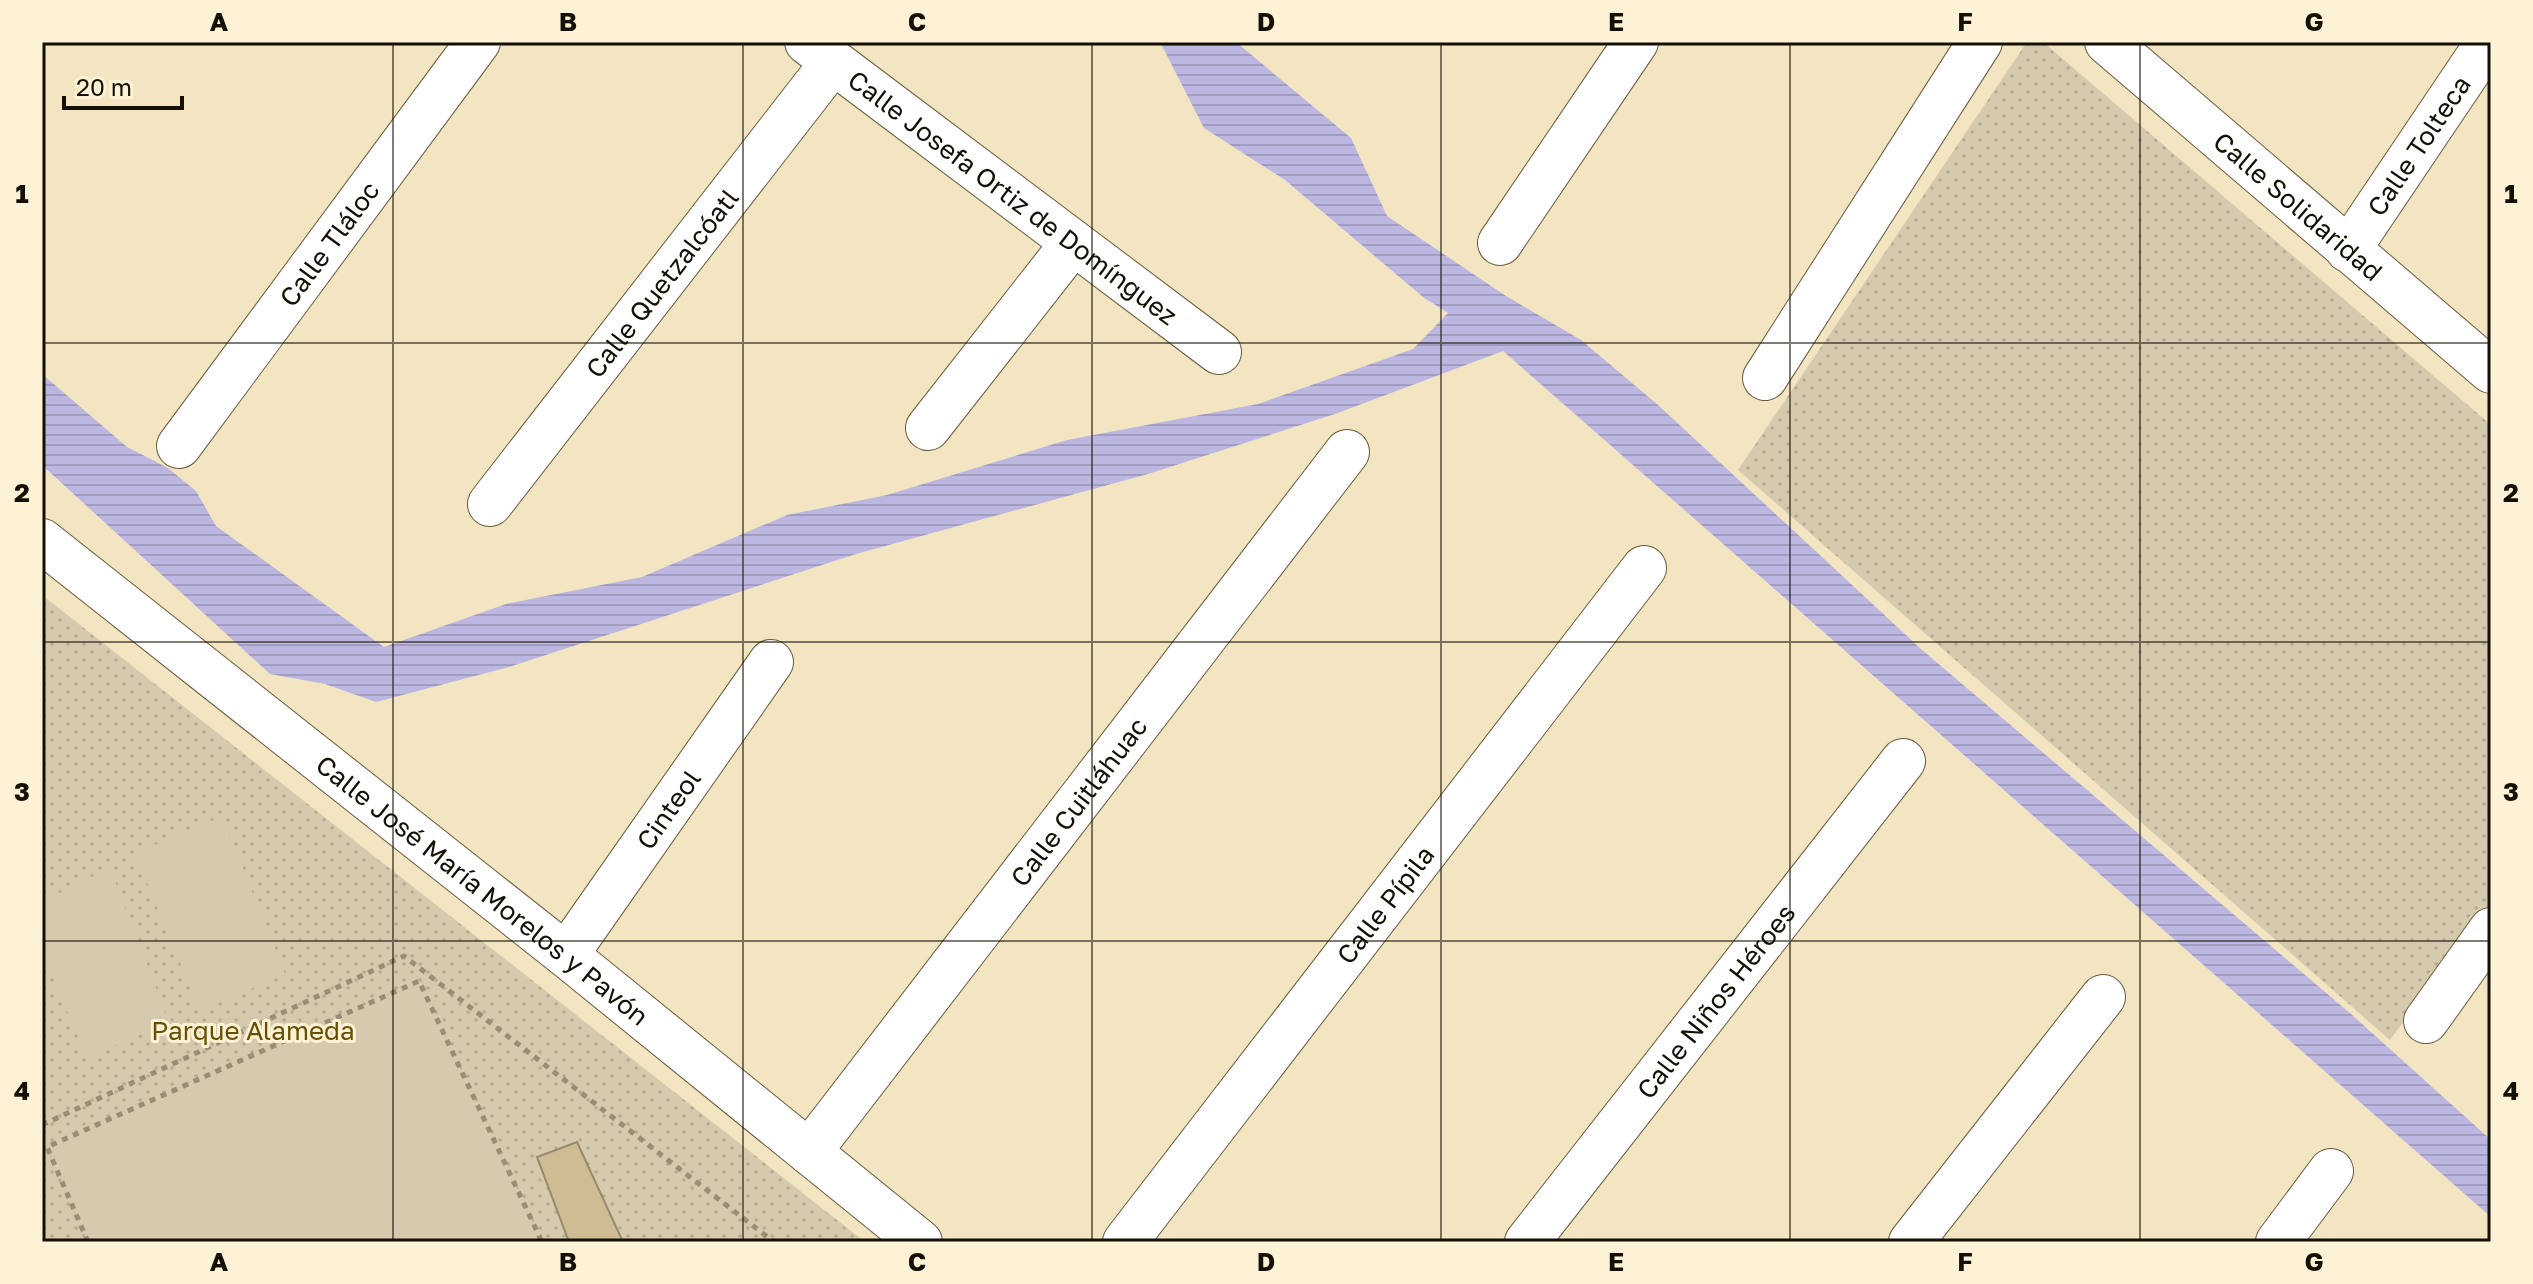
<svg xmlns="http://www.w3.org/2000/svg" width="2533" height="1284" font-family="'Golos Text',sans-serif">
<defs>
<pattern id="grass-dots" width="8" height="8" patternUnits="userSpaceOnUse" patternTransform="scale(2)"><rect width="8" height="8" fill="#d5caae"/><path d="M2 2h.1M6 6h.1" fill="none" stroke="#b6ac94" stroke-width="1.8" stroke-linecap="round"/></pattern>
<pattern id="water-rules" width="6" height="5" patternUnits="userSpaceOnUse" patternTransform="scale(2)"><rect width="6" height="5" fill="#bcb7e1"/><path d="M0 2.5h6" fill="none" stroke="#a19cc0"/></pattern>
</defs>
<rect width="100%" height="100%" fill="#f3e5c2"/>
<g fill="url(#grass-dots)">
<polygon points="2027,42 2043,42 2491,425 2491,902 2390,1040 1738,470"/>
<polygon points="42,595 865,1242 42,1242"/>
</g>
<g fill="#d5caae">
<polygon points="222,817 285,974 200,1011 135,853"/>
<polygon points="110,868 169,1022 87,1058 42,951 42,902"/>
<polygon points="419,981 542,1242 88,1242 47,1147"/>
</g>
<polygon fill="url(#water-rules)" points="1160,42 1236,42 1351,138 1387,216 1506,296 1581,340 1658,405 1921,649 2351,1014 2491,1140 2491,1217 1503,351 1335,414 1148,474 856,554 509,667 376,702 325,684 270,674 42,465 42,374 127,447 168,468 196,491 216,526 384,647 506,604 642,577 787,515 887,495 1067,440 1258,404 1413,349 1448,313 1423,297 1285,180 1204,128"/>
<polygon fill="#cebd93" stroke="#978a6a" stroke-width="2" points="577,1142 623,1242 569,1242 537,1157"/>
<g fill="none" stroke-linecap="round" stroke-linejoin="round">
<g stroke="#685b3d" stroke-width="46">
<g id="minor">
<path id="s1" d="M 807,42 L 1219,352"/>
<path id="s2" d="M 2107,42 L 2491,371"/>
<polyline points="1500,243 1636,42"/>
<path id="s3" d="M 2348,250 L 2488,42"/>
<polyline points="1765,378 1980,42"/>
<polyline points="928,428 1073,243"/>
<path id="s4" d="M 179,446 L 478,42"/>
<path id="s5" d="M 490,504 L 833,62"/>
<path id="s6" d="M 42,541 L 566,955 L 920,1242"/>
<path id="s7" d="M 566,955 L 771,662"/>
<polyline points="2426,1021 2491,930"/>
<path id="s8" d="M 809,1152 L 1347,452"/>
<path id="s9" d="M 1125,1242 L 1644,568"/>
<path id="s10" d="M 1527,1242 L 1903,761"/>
<polyline points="1911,1242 2103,997"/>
<polyline points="2278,1242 2331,1171"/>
</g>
</g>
<g stroke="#988e75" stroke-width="5" stroke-dasharray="6 6" stroke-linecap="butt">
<polyline points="42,1125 404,956 774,1242"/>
<polyline points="88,1242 47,1147 419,981 542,1242"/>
</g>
<use href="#minor" stroke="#fff" stroke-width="44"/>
</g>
<path fill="none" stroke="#151005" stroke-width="2" stroke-opacity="0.55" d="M 393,42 L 393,1242M 743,42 L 743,1242M 1092,42 L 1092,1242M 1441,42 L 1441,1242M 1790,42 L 1790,1242M 2140,42 L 2140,1242M 42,343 L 2491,343M 42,642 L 2491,642M 42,941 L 2491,941"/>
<g text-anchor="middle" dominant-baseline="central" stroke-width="6" stroke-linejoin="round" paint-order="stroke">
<g font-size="26" fill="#151005" stroke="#fef2d6">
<text stroke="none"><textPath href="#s3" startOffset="126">Calle Tolteca</textPath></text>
<text stroke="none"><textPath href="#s1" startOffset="258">Calle Josefa Ortiz de Domínguez</textPath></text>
<text stroke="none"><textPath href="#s2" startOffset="252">Calle Solidaridad</textPath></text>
<text stroke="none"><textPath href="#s4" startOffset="252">Calle Tláloc</textPath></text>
<text stroke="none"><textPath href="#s5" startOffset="280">Calle Quetzalcóatl</textPath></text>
<text stroke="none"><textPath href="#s8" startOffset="442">Calle Cuitláhuac</textPath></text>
<text stroke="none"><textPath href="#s7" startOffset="178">Cinteol</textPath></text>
<text stroke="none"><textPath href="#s6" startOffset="562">Calle José María Morelos y Pavón</textPath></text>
<text stroke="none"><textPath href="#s9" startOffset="426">Calle Pípila</textPath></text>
<text stroke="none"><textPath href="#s10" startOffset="306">Calle Niños Héroes</textPath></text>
</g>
<g font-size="26" fill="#675003" stroke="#fef2d6">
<text x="253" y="1030">Parque Alameda</text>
</g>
</g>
<rect width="2533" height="1284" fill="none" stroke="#fef2d6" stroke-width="88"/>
<path d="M64 96v12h118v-12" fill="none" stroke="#151005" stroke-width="4"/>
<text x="76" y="96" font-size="24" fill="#151005" stroke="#fef2d6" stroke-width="6" paint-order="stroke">20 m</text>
<rect x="44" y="44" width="2445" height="1196" fill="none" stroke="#151005" stroke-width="3"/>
<g font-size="26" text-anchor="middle" font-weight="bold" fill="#151005">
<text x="219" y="31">A</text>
<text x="568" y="31">B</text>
<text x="917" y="31">C</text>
<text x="1266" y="31">D</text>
<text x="1616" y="31">E</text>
<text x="1965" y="31">F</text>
<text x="2314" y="31">G</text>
<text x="22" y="203">1</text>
<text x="2511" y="203">1</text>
<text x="22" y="502">2</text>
<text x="2511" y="502">2</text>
<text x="22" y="801">3</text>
<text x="2511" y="801">3</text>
<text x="22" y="1100">4</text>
<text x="2511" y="1100">4</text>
<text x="219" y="1271">A</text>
<text x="568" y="1271">B</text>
<text x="917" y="1271">C</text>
<text x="1266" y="1271">D</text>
<text x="1616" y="1271">E</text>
<text x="1965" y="1271">F</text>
<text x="2314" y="1271">G</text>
</g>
</svg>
